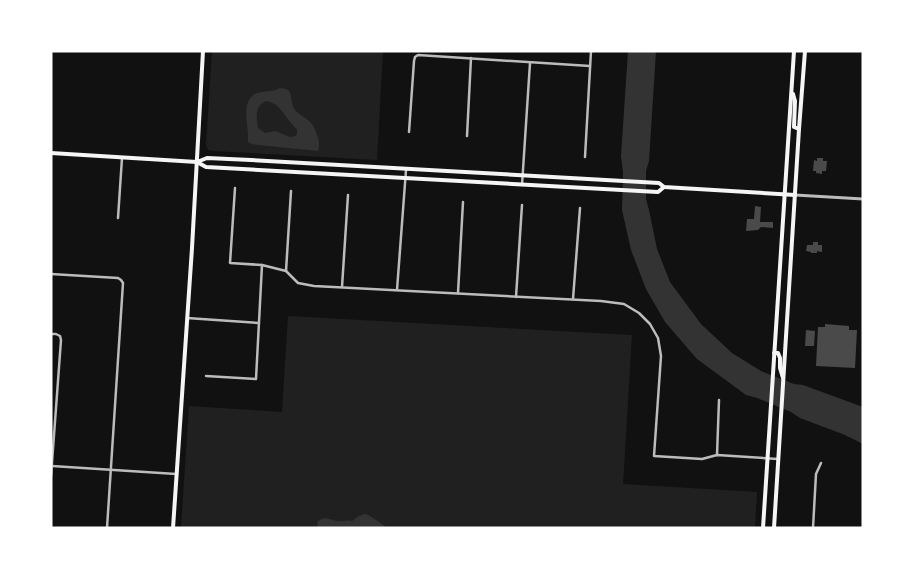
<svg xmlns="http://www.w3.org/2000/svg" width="914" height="579" font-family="'DM Sans',sans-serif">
<rect width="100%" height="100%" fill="#111"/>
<g fill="#202020">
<polygon points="212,51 383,51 377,160 213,151 208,150 206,145"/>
<polygon points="288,316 632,335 623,484 757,492 755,528 181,528 189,406 282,412"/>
</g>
<g fill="#333" fill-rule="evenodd">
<polygon points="628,51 656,51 649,161 646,171 646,199 649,210 657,249 670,282 701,324 732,353 761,371 794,384 803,385 863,407 863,444 845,435 800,418 791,412 757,398 746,395 697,359 665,322 646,289 631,250 622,210 623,172 621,156"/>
<path d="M 280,88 L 286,89 L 290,92 C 292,98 291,106 296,111 C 307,121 312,119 317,135 C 319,140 320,145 318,151 L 258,145 L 252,144 L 248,142 C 248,136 248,131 247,125 C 246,114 244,98 257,93 C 265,91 273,92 280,88 ZM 266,101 C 282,103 286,121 297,129 L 297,133 L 296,136 L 290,137 L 275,131 L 265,133 L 258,128 C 256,118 255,105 266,101 Z"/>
<path d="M 365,514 C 373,516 380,524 388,528 L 318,528 L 317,523 L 318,521 C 327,515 329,521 339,521 C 343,521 347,520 352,521 L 359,516 Z"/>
</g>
<g fill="#4a4a4a">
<polygon points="817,158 823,158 823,161 827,161 826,171 822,171 822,174 816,173 816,171 813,171 814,160 817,161"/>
<polygon points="755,206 761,207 760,222 773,222 773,228 761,227 758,230 746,231 747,219 754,219"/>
<polygon points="813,242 818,242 818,245 822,245 822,252 817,251 817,253 811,253 811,252 806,251 807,245 813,245"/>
<polygon points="825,324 849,326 849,330 857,330 855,368 816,366 818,327 825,327"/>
<polygon points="806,330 815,331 814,346 805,346"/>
</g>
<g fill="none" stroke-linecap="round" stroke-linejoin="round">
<g stroke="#bcbcbc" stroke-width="2.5">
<polyline points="409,132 414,61 415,57 418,55 590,66"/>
<polyline points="467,136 471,58"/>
<polyline points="585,157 591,51"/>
<polyline points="522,185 530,63"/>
<polyline points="235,188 230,263 262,265 286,271 298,283 314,286 601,301 624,304 639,313 650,324 658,338 661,356 654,456 702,459 717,455 778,459"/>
<polyline points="118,218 122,158"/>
<polyline points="286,271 291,191"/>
<polyline points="51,274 118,278 121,280 123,283 107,528"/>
<polyline points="342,287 348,195"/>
<polyline points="397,290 406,170"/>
<polyline points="458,293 463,202"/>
<polyline points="516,297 522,205"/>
<polyline points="573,299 580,208"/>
<polyline points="187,318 259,323"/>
<polyline points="51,334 56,334 60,336 61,340 51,476"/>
<polyline points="206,376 256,379 262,265"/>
<polyline points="717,455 719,400"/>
<polyline points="52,466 176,474"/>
<polyline points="813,528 816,474 821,463"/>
</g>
<polyline stroke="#bcbcbc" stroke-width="3" points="795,195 863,199"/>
<g stroke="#f5f5f5" stroke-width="4">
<polyline points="51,153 197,162 206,167 658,192 664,187"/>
<polyline points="197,162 207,158 251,160 659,183 664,187 795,195"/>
<polyline points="173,528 192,248 203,51"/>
</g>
<g stroke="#f5f5f5" stroke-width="4">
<polyline points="793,94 795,101 794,127 799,129"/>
<polyline points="774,353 778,353 780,358 780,368 783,378"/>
<polyline points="763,528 794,51"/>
<polyline points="774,528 799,129 805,51"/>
</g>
</g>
<rect width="914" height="579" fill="none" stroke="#ffffff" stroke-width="105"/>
</svg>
